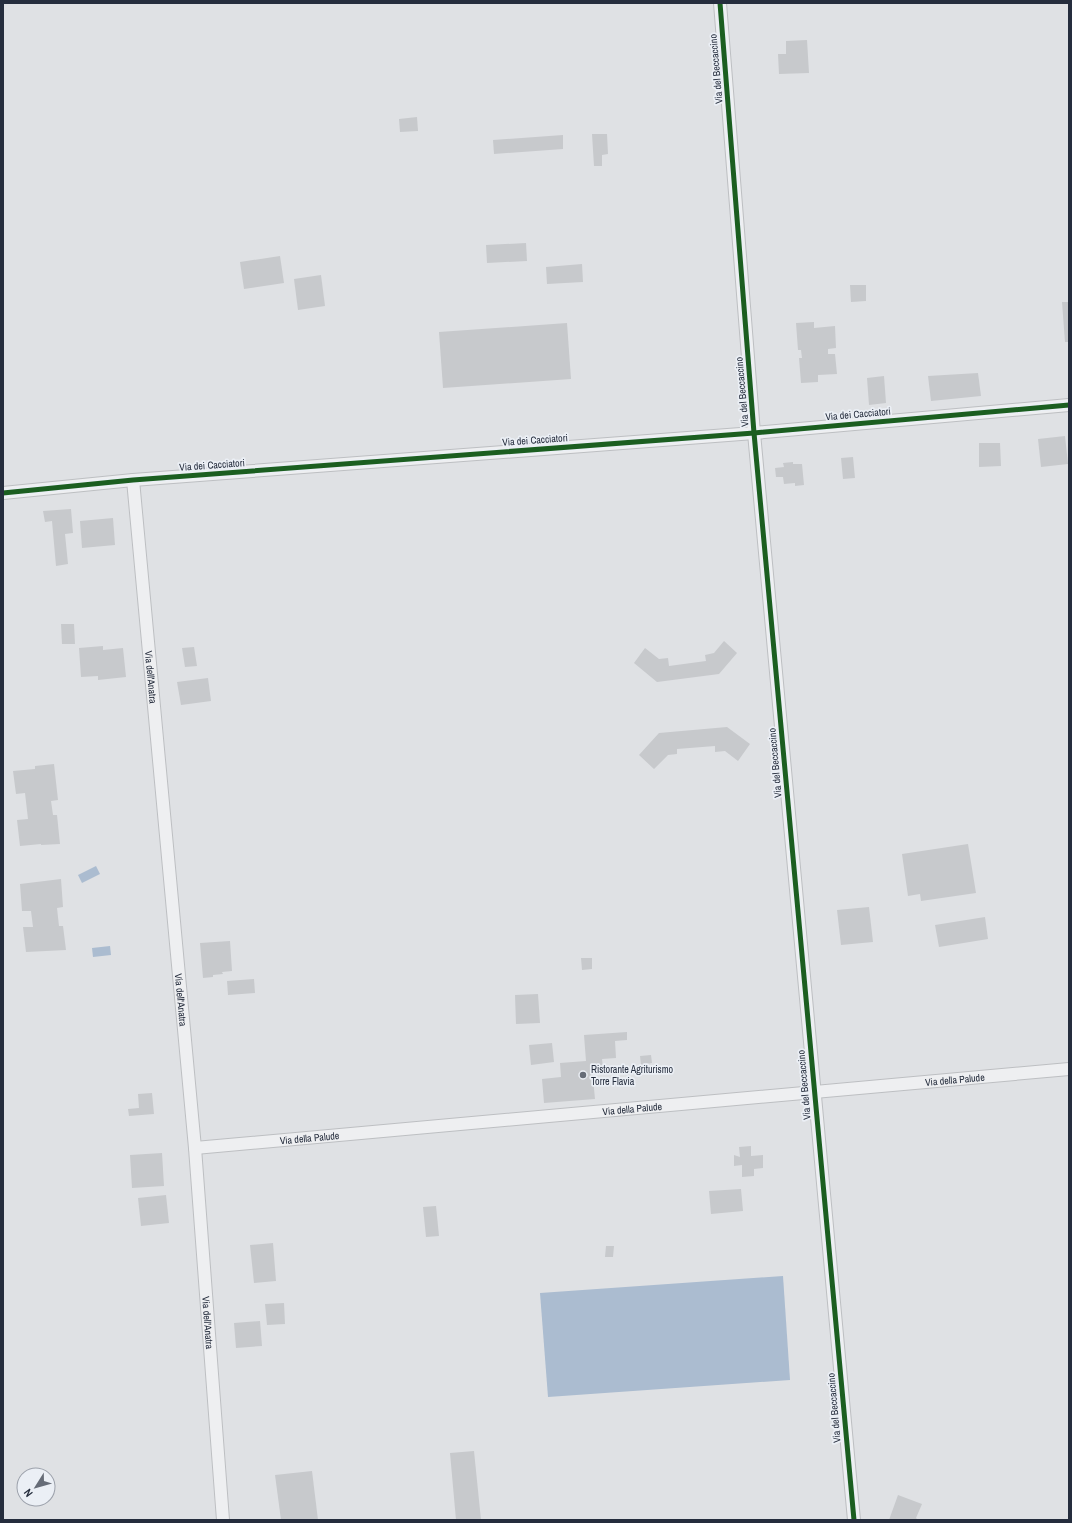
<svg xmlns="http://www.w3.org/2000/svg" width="1072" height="1523" font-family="'Archivo Narrow',sans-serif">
<rect width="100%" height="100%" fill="#dfe1e4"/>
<g fill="#abbcd0">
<polygon points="96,866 100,874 82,883 78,875"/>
<polygon points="110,946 111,955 93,957 92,948"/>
<polygon points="783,1276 790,1380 548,1397 540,1293"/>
</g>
<g fill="#c7c9cc">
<polygon points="807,40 809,73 779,74 778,54 786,54 786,41"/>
<polygon points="417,117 418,131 400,132 399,119"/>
<polygon points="592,134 607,134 608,154 602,155 602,166 594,166"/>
<polygon points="563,135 563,149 494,154 493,140"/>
<polygon points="526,243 527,261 487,263 486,245"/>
<polygon points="280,256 284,283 244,289 240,262"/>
<polygon points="582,264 583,282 547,284 546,267"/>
<polygon points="321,275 325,306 298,310 294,279"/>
<polygon points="850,285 866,285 866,301 851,302"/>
<polygon points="1062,302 1069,302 1069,342 1065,342"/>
<polygon points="814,322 814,328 835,326 836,348 828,349 828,354 835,354 837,374 818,375 818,382 801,383 799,358 802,358 801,350 798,350 796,323"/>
<polygon points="567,323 571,379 443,388 439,332"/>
<polygon points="978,373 981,396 931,401 928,376"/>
<polygon points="884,376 886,403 869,405 867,378"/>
<polygon points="1065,436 1068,464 1041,467 1038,439"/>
<polygon points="979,443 1000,443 1001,466 979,467"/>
<polygon points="853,457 855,478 843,479 841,458"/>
<polygon points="793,462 793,464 802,464 804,485 795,486 795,483 784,484 783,477 776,477 775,468 784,467 783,463"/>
<polygon points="71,509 73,533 65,534 68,564 56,566 52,521 45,522 43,511"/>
<polygon points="113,518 115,545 82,548 80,521"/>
<polygon points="61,624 74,624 75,644 62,644"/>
<polygon points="724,641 737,653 719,674 657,682 634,663 645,648 659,659 668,658 669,666 706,661 705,655 714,653"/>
<polygon points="103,646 103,650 123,648 126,677 98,680 98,676 81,677 79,648"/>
<polygon points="194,647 197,666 185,667 182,648"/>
<polygon points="208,678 211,701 181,705 177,682"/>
<polygon points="727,727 750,744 738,761 725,751 715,752 715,746 677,749 677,754 668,755 654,769 639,755 659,733"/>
<polygon points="54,764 58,800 51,801 53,815 57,815 60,844 41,845 41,844 20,846 17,820 28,819 25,793 16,794 13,771 35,769 35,766"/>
<polygon points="968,844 976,893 921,901 920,894 908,896 902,854"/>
<polygon points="61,879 63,907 57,908 59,926 63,926 66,950 26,952 23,927 33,927 31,911 22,911 20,884"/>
<polygon points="869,907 873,942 841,945 837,910"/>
<polygon points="985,917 988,939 939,947 935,925"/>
<polygon points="230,941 232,971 222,972 223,974 213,975 213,977 203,978 200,943"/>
<polygon points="581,958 592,958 592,969 582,970"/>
<polygon points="254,979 255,993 228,995 227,981"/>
<polygon points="538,994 540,1023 516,1024 515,995"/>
<polygon points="627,1032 627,1040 615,1041 616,1058 602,1059 603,1068 592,1068 595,1099 544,1103 542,1079 561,1077 560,1063 586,1061 584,1035"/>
<polygon points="552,1043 554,1062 531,1065 529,1045"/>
<polygon points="651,1055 652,1063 641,1065 640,1056"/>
<polygon points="152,1093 154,1114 129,1116 128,1109 139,1108 138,1094"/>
<polygon points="751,1146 751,1156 763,1155 763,1168 754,1169 754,1176 742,1177 742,1165 734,1166 734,1155 740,1157 739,1147"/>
<polygon points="162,1153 164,1186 132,1188 130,1155"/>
<polygon points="741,1189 743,1211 711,1214 709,1191"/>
<polygon points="166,1195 169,1223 141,1226 138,1198"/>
<polygon points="436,1206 439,1236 426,1237 423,1207"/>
<polygon points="273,1243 276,1281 254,1283 250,1245"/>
<polygon points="606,1246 614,1246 613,1257 605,1257"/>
<polygon points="284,1303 285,1324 267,1325 265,1304"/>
<polygon points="260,1321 262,1346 236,1348 234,1323"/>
<polygon points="474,1451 481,1520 456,1520 450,1453"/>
<polygon points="312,1471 318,1520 281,1520 275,1475"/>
<polygon points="898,1495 922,1504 916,1518 918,1520 889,1520"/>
</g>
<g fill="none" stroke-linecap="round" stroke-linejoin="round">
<g stroke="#bdbfc2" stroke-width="14">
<g id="minor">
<polyline points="720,3 754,433 854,1520"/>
<path id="s1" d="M 133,480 L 195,1148 L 223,1520"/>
<polyline points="3,493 133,480 754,433 1069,405"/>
<path id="s2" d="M 195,1148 L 1069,1069"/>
</g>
</g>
<use href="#minor" stroke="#eeeff1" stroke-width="12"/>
<g stroke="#ebeff5" stroke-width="8">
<g id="cycleway">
<polyline points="720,3 754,433 854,1520"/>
<polyline points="3,493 133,480 754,433 1069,405"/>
</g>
</g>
<use href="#cycleway" stroke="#1b5e20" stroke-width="5"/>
</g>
<circle fill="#666c77" stroke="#ebeff5" stroke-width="1.5" cx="583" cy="1075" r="4"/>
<g text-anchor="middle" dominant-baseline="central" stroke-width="3.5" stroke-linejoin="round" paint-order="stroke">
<g font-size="10" fill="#252d3d" stroke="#ebeff5">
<text transform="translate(716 69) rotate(-95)">Via del Beccaccino</text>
<text transform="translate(742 392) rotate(-95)">Via del Beccaccino</text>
<text transform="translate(858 414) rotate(-5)">Via dei Cacciatori</text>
<text transform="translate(535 440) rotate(-4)">Via dei Cacciatori</text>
<text transform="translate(212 465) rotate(-4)">Via dei Cacciatori</text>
<text stroke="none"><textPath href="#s1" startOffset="198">Via dell'Anatra</textPath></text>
<text transform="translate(775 763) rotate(-95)">Via del Beccaccino</text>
<text stroke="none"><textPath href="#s1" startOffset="522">Via dell'Anatra</textPath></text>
<text stroke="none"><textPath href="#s2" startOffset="763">Via della Palude</textPath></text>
<text transform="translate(804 1085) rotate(-95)">Via del Beccaccino</text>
<text stroke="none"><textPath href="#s2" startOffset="439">Via della Palude</textPath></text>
<text stroke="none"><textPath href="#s2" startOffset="115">Via della Palude</textPath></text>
<text stroke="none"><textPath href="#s1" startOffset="846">Via dell'Anatra</textPath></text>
<text transform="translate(834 1408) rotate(-95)">Via del Beccaccino</text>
</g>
<g font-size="10" fill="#252d3d" stroke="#ebeff5" text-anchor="start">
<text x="591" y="1069">Ristorante Agriturismo<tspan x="591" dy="12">Torre Flavia</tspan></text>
</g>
</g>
<rect width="1072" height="1523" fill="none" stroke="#252d3d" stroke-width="8"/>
<g transform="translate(36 1487) rotate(233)"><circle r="19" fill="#ebeff5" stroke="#9ca1ab"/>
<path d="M0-3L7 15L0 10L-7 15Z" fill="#666c77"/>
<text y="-6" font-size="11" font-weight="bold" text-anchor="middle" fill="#252d3d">N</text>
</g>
</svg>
